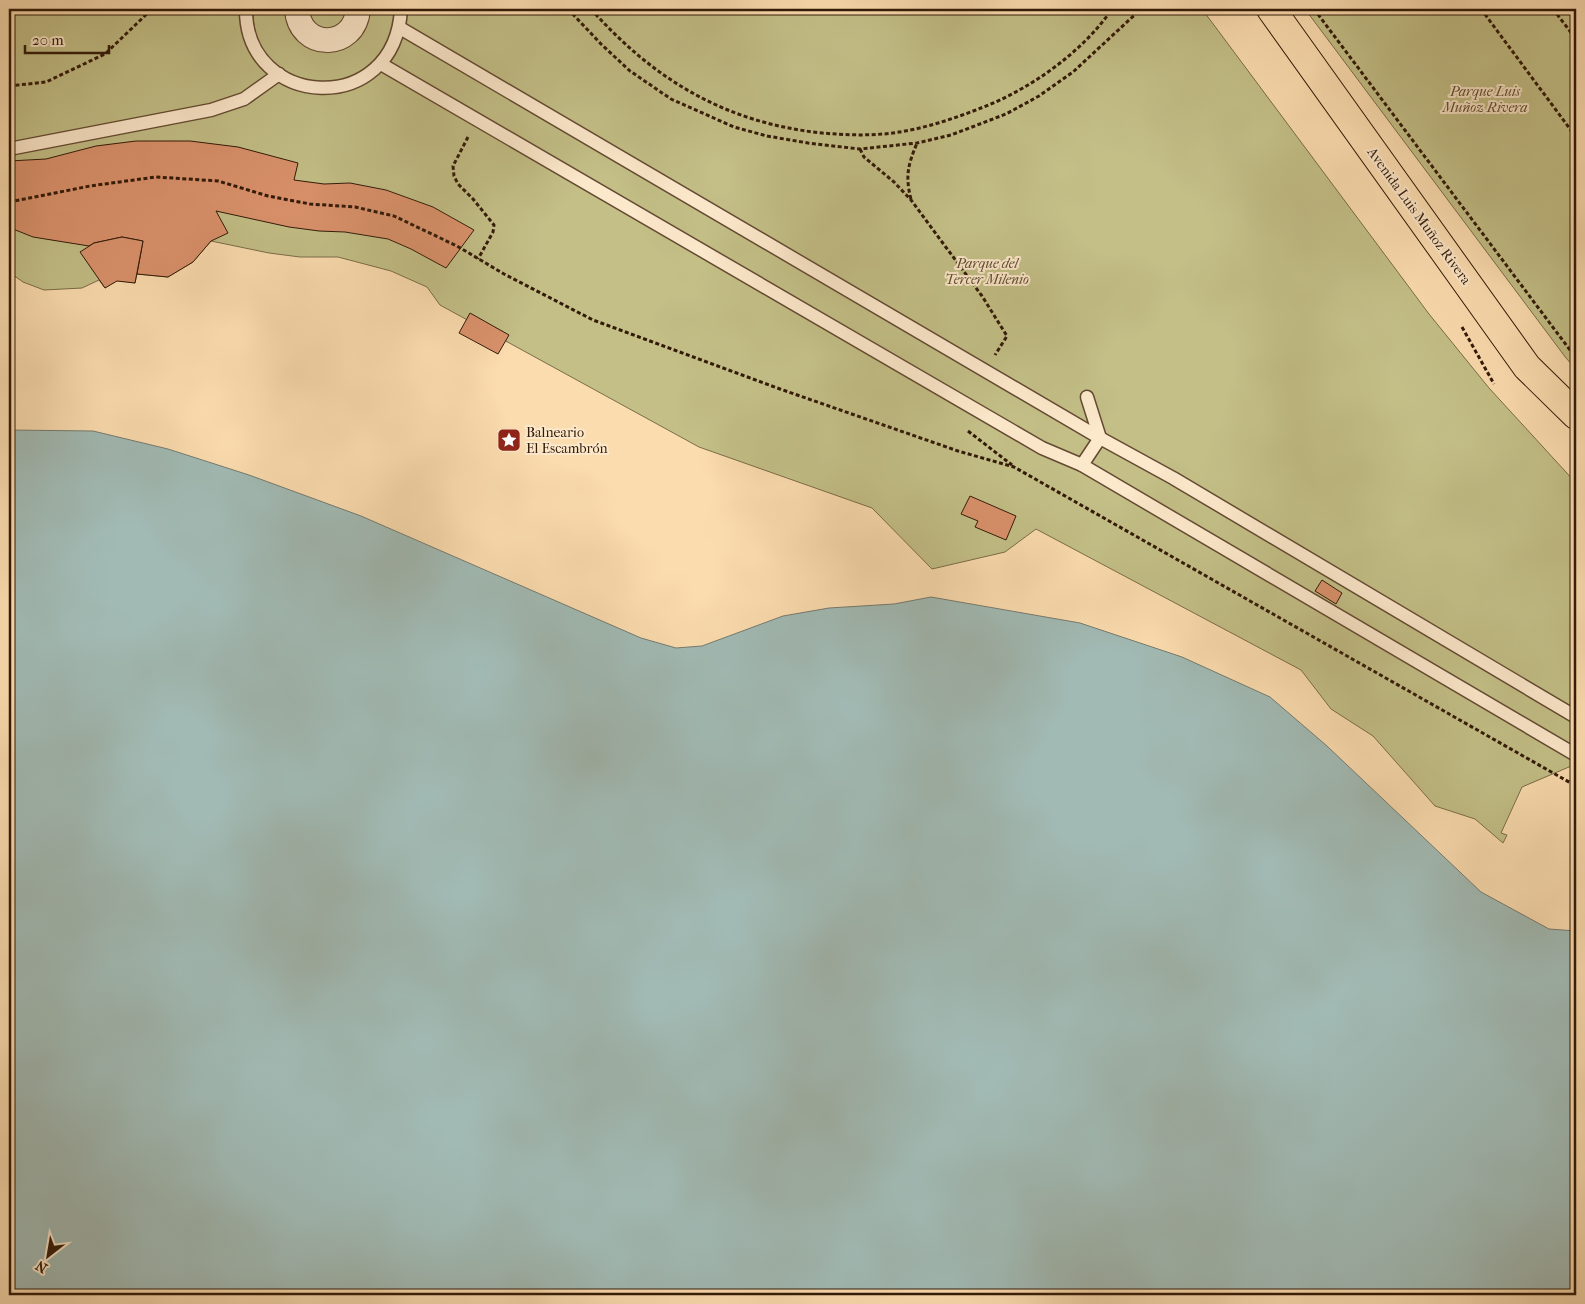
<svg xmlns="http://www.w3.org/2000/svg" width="1585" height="1304" font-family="'IM FELL French Canon',serif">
<rect width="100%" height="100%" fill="#fbdcaf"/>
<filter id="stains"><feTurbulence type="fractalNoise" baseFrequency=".004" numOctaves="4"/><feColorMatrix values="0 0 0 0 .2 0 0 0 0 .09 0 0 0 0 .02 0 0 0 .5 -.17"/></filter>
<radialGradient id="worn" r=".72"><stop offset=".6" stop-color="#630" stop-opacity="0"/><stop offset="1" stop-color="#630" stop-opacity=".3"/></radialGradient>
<g fill="#c3bf87" stroke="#7a6c48">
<polygon points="9,9 1202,9 1429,314 1489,388 1576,483 1576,764 1522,787 1501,833 1507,835 1503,843 1475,819 1435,806 1373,736 1331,709 1301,670 1036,529 1005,552 932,569 872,508 699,447 440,305 427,287 391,271 338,257 300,257 269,253 211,241 193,262 168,277 137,274 135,283 117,280 105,288 99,280 82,288 44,290 23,282 9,272"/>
<polygon points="1305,9 1576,9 1576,369 1566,358"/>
</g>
<polygon fill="#a1bab4" stroke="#757a6f" points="9,430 93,431 168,449 249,475 361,516 641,638 676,648 702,646 783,616 829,608 894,604 931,597 1080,623 1182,657 1270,697 1327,746 1481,892 1549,929 1576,931 1576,1295 9,1295"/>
<g fill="#da926c" stroke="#321a08">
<polygon points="136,141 190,141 238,147 298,163 294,180 324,184 350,183 386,190 433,207 474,230 446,268 411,249 388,239 345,232 319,231 289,227 216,211 228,233 211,241 193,262 168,277 137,274 143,241 122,237 94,243 89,246 33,237 13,229 9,229 9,161 46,159 96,146"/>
<polygon points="122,237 143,241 135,283 117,281 105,288 80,252 94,243"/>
<polygon points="470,313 509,335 498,354 459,333"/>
<polygon points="970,496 1016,516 1006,540 975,527 978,521 961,514"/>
<polygon points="1322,580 1342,593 1336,604 1315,591"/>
</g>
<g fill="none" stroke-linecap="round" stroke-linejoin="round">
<g stroke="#644a32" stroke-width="15">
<g id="lane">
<path d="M 246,9 C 245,109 395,119 401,9"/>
<polyline points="400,28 1100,438 1173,478 1576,717"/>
<polyline points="381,64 1042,448 1082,465 1576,755"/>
<polyline points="9,149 211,110 244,99 279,74"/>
<polyline points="1082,465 1100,438 1087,397"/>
</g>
</g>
<g stroke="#644a32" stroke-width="26">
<path id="street" d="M 297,9 C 299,50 355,51 358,9"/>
</g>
<g stroke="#321a08" stroke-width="30">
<polyline id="primary" points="1271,9 1527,367 1576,415"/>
</g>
<g stroke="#321a08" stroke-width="3" stroke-dasharray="4 2.5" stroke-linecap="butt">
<polyline points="568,9 601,44 630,71 671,99 734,127 767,136 808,143 860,149 917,143 951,135 1006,114 1039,96 1073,72 1141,9"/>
<path d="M 591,9 C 654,80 726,123 822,133 C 845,135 869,136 893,133 C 923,129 953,119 981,108 C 1029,90 1083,52 1112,9"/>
<polyline points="1314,9 1576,358"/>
<polyline points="1481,9 1576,137"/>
<polyline points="1553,9 1576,39"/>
<polyline points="9,86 46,82 105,54 152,9"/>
<polyline points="468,137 453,166 454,176 458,184 473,199 494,225 493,232 478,259"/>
<polyline points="860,149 864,157 894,182 911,200 982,296 1007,336 995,355"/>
<path d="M 911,199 C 905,176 908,165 917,143"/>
<polyline points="9,202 90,186 156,177 218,181 268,196 310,204 355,207 394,216 457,246 504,274 593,320 780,389 958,451 1014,467 1576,786"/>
<polyline points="1462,327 1494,384"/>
<polyline points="968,431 1012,465"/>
<polyline points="1575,803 1576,801"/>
</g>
<use href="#lane" stroke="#fce8cb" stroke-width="12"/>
<use href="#street" stroke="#fce8cb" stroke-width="24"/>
<use href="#primary" stroke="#fbdcaf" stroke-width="28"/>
</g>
<defs>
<g id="sight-square" transform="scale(1.25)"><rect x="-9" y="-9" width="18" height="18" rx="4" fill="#8f2418" stroke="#fce8cb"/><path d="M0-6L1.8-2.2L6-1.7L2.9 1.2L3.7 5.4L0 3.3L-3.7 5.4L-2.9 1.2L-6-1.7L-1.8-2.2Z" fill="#fff"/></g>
</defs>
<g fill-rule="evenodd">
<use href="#sight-square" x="509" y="440"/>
</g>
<g text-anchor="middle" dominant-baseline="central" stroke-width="4" stroke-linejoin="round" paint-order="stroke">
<g font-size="14" font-style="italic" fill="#5e4c2e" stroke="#fce8cb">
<text x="1485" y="91">Parque Luis<tspan x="1485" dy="16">Muñoz Rivera</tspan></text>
<text x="987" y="263">Parque del<tspan x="987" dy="16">Tercer Milenio</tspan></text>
</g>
<g font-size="14" fill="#321a08" stroke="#fce8cb">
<text transform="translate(1419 216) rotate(54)">Avenida Luis Muñoz Rivera</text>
</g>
<g font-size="14" fill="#321a08" stroke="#fce8cb" text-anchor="start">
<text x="526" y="432">Balneario<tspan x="526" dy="16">El Escambrón</tspan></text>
</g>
</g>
<rect width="1585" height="1304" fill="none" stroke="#fbdcaf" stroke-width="30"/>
<rect x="10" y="10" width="1565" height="1284" fill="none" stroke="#321a08" stroke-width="2.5"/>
<rect x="15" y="15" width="1555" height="1274" fill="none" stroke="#321a08"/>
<g transform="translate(48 1256) rotate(211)" stroke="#fce8cb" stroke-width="4" paint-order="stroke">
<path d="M0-4L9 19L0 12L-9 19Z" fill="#321a08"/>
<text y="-8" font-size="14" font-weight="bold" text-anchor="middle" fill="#321a08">N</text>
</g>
<path d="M25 45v8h84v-8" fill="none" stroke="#321a08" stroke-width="2.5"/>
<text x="32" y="45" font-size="15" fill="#321a08" stroke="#fce8cb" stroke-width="4" paint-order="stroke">20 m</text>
<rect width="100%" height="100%" filter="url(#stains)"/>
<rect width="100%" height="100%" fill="url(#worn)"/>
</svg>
